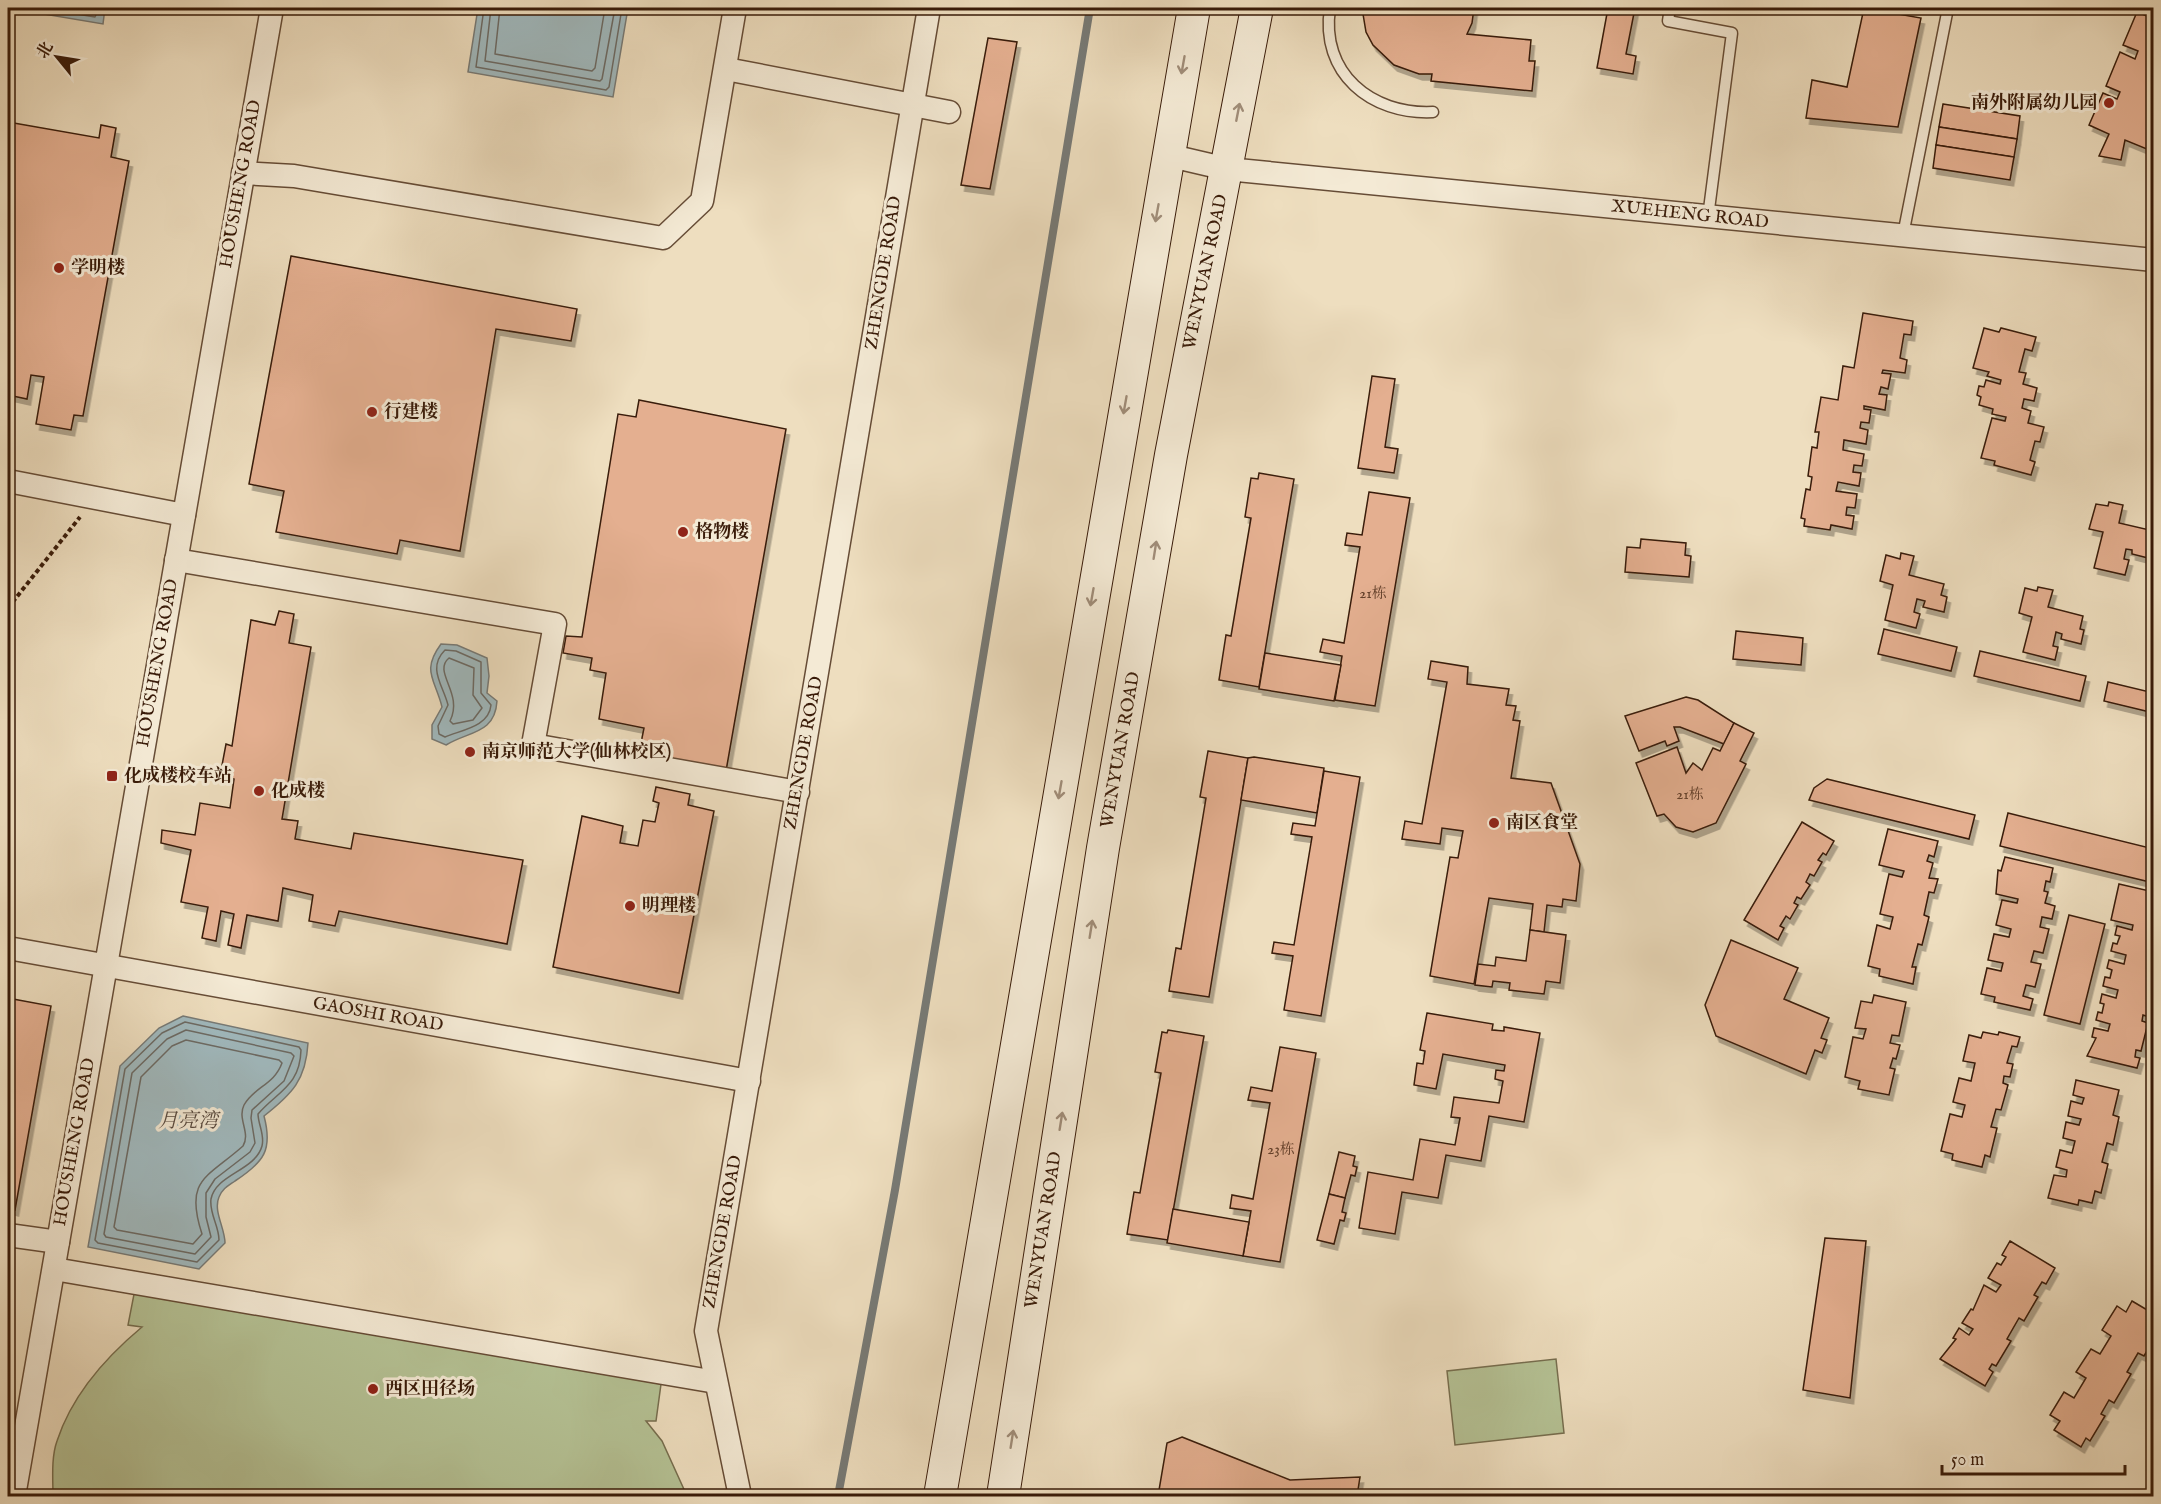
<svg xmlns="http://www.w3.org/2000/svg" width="2161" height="1504" font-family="'IM FELL English','Noto Serif SC',serif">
<defs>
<filter id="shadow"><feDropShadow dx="3.5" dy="6" stdDeviation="0" flood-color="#0004"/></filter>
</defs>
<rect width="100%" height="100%" fill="#eedebf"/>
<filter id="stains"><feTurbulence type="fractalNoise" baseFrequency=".00333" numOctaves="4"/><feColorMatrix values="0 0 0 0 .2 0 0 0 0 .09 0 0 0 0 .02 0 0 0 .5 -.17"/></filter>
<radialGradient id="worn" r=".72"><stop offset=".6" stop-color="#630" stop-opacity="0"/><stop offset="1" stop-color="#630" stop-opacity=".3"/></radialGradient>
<g fill="#b5c295" stroke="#776e4f" stroke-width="1.5">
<path d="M 135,1289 L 661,1384 L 656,1421 L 646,1421 L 662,1441 L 687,1496 L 53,1496 C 53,1479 51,1458 57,1441 C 72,1395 106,1357 142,1327 L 128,1325 Z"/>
<polygon points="1556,1359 1564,1433 1455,1445 1447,1371"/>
</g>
<g fill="#a0b9be" stroke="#777a76" stroke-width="1.5">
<polygon points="8,8 105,8 103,24"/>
<polygon points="478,8 628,8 613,97 468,72"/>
<path d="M 441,644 L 457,645 L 487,658 L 489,676 L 487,693 L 497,701 C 495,734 469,731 446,745 L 432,739 L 432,725 L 442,707 C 435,679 421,671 441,644 Z"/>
<path d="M 183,1016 L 308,1043 C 306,1080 292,1094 264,1116 C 273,1150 264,1162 235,1181 C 228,1186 222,1189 219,1197 C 213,1211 225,1228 225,1243 L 199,1269 L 88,1247 L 120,1066 L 159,1028 Z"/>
</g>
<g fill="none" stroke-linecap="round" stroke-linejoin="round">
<g stroke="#6c6a64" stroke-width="1.5">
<polyline points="40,8 95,17 99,8"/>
<polyline points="484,8 476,67 606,90 609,87 622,8"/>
<polyline points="491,8 485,61 600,81 602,79 615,8"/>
<polyline points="500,8 495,54 592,71 595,68 605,8"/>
<path d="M 445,650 L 456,651 L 481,662 L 481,693 L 491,705 C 489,727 461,730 445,737 L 439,734 L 438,726 L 448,705 C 443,685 427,668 445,650 Z"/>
<path d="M 449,658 L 474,668 L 473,695 L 482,708 L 473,720 L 453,724 L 450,721 C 464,693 432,672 449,658 Z"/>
<path d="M 185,1022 L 299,1047 L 301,1050 C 300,1086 278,1091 258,1114 C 258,1124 265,1135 262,1146 C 255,1171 216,1174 211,1199 C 209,1213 219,1226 219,1240 L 197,1262 L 98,1243 L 95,1240 L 125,1069 L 162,1033 Z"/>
<polygon points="186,1030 291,1053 294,1056 284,1081 252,1110 251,1118 255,1143 250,1152 215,1179 206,1193 206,1217 211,1237 195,1254 106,1237 104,1234 132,1073 167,1039"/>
<path d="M 186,1040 L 279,1060 L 282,1063 C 274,1085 254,1087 244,1105 C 237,1119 251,1133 243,1146 C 207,1178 184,1179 202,1234 L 193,1244 L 117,1230 L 114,1227 L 141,1077 L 172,1046 Z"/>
</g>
<polyline stroke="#777a76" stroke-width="8" points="838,1496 895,1190 1090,8"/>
</g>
<g fill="#e4af90" stroke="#391b09" stroke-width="1.5" filter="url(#shadow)">
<polygon points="1362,8 1474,8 1472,23 1467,34 1531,40 1529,61 1535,61 1532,91 1431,81 1432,74 1419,74 1394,65 1373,45 1366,32"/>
<polygon points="1608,8 1635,8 1626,54 1636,56 1633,74 1597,68"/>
<polygon points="1864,8 1921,18 1898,127 1806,118 1812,80 1847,87"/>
<polygon points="2137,12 2152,18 2154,13 2154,152 2125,140 2121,160 2099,156 2109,134 2089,125 2103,93 2117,99 2120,92 2106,86 2120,52 2135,59 2138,51 2123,45"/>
<polygon points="988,38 1017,42 990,189 961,185"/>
<polygon points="1943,104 2020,116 2017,139 1939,127"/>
<polygon points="8,122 99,138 101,125 116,128 111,157 129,161 83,416 74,415 71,430 36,424 44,377 31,375 27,399 8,395"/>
<polygon points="1939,127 2017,139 2014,157 1936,145"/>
<polygon points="1936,145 2014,157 2010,180 1933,168"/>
<polygon points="291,256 577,309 571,341 496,329 460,551 400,540 397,554 276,532 284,491 249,484"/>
<polygon points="1863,313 1913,321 1911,335 1904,334 1900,358 1907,360 1905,373 1883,370 1882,373 1891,374 1888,389 1881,387 1879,394 1887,395 1885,410 1864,406 1864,409 1871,410 1869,423 1861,422 1860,428 1868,430 1866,444 1844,440 1843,450 1864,454 1862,466 1854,465 1853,472 1861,473 1859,486 1838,482 1836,491 1857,494 1855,508 1847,507 1846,515 1854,516 1852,529 1831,525 1830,530 1804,526 1805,519 1801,518 1806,489 1810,490 1812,477 1808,476 1812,447 1817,448 1819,432 1815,432 1821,397 1838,400 1843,366 1854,368"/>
<polygon points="1984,328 1999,332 2001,328 2036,337 2032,351 2025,349 2019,372 2026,373 2023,384 2037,388 2034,401 2024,399 2022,408 2031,411 2028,423 2044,427 2040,442 2035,441 2030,460 2035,462 2031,475 1994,465 1995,461 1981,458 1992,418 2005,421 2006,417 1992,414 1993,409 1979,405 1981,397 1977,395 1979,386 1984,387 1986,380 2000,384 2001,380 1987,376 1989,372 1973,368"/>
<polygon points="1372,376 1395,379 1385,447 1398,449 1394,473 1358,468"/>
<polygon points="639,400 786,429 726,771 639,753 644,728 599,719 606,673 590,670 592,658 563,653 566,636 582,637 618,414 636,417"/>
<polygon points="1259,473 1294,479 1259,687 1219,680 1226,635 1231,636 1251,518 1245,517 1251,478 1258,479"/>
<polygon points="1369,492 1410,498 1375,706 1335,700 1342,656 1320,652 1323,639 1344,643 1360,547 1345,545 1347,533 1362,535"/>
<polygon points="2109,502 2123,505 2119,523 2154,531 2152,559 2132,554 2132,550 2126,549 2124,559 2129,560 2125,575 2094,568 2103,532 2089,529 2096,504 2108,506"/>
<polygon points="1641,539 1686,543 1685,555 1691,556 1689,577 1625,572 1627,547 1640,548"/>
<polygon points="1901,553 1914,556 1909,575 1944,584 1941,595 1947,597 1944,612 1923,607 1925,601 1917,599 1914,612 1920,614 1916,628 1885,620 1893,585 1880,581 1886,555 1900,559"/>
<polygon points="2038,587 2053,590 2048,607 2083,616 2080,629 2084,630 2081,644 2061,639 2062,634 2056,632 2053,646 2058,647 2055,660 2023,652 2032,617 2019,613 2025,588 2037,591"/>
<polygon points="279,611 294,614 289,643 311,647 282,819 298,821 295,839 351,849 354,833 523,860 507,944 339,911 335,926 309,921 313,895 283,888 278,921 247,915 241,948 228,945 234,914 221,911 216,941 202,938 208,907 181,902 191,850 161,843 162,830 195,835 200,803 230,808 234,779 220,776 226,744 232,746 251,620 275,625"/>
<polygon points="1884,629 1957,647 1951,671 1878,654"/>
<polygon points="1736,631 1803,638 1801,665 1733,659"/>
<polygon points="1980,651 2086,676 2080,701 1974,676"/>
<polygon points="1265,653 1341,665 1334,701 1259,689"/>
<polygon points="1431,661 1468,667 1467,684 1509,689 1506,705 1516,706 1513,720 1520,721 1511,778 1551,783 1580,864 1576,901 1563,899 1562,907 1547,905 1544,932 1530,930 1533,904 1489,898 1474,984 1430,976 1450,857 1458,858 1463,831 1442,828 1440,844 1402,839 1405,821 1422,824 1447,682 1428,679"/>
<polygon points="2108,682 2154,693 2154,713 2104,701"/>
<polygon points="1686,697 1698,700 1734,723 1724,744 1680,727 1674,727 1679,741 1667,746 1665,741 1639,751 1625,716"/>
<polygon points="1734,723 1754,733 1740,761 1746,764 1716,823 1693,832 1676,827 1664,814 1657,816 1636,763 1677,747 1686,773 1693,763 1702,770 1713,748 1720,751"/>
<polygon points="1208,751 1248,758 1209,997 1169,991 1176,948 1181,949 1206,798 1200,797"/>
<polygon points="1254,757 1324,768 1317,813 1241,800 1248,758"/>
<polygon points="1324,771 1360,777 1321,1016 1284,1010 1293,956 1272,953 1274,942 1294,945 1312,837 1291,834 1293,823 1315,826"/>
<polygon points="1827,779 1975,815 1969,839 1809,800 1814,788"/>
<polygon points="656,787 690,794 688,805 714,811 679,993 553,967 582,816 623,826 620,843 638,846 643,820 655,822 659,803 653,801"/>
<polygon points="2008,813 2154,849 2154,883 2000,846"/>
<polygon points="1802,822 1834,841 1826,855 1823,853 1818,860 1822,862 1814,876 1810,874 1806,882 1810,885 1801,899 1797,897 1794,903 1798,905 1790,919 1786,916 1780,926 1784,928 1778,940 1744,920"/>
<polygon points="1888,829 1938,841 1934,857 1929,855 1927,861 1933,863 1929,878 1938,879 1934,893 1929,892 1924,915 1929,917 1922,945 1918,944 1912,967 1916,967 1913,984 1879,976 1880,969 1868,966 1877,925 1890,929 1893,917 1880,914 1889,874 1902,877 1904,871 1879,865"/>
<polygon points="2005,857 2053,868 2050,882 2046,881 2044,891 2048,892 2045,903 2055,906 2052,919 2042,917 2040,927 2049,929 2043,953 2034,951 2031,962 2041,964 2035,987 2026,985 2023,996 2033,999 2030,1010 1994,1002 1995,997 1981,994 1987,968 2001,971 2003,963 1988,960 1994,934 2009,937 2011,929 1996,925 2002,900 2017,903 2018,899 1996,894 1998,870 2001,871"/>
<polygon points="2119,884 2154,892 2154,982 2151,987 2154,987 2154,1000 2149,1017 2143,1015 2142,1021 2148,1023 2141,1051 2136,1050 2135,1057 2140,1058 2137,1068 2087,1056 2096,1038 2092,1037 2094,1028 2108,1031 2110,1024 2096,1020 2098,1012 2102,1013 2104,1004 2100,1003 2102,994 2116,998 2118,990 2103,986 2105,977 2110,978 2112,970 2107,968 2109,960 2124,964 2126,955 2111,951 2113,943 2117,944 2120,936 2115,935 2117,926 2132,930 2133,925 2111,920"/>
<polygon points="2069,915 2105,924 2080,1024 2044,1015"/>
<polygon points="1530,930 1566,935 1560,983 1546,981 1544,994 1509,990 1510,983 1493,981 1492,987 1475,985 1478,964 1495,966 1496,957 1526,961"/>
<polygon points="1731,940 1798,968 1784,999 1829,1018 1821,1038 1827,1040 1822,1053 1815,1050 1806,1074 1716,1036 1705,1005"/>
<polygon points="1874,995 1906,1002 1899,1036 1892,1035 1890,1043 1900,1045 1896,1059 1893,1058 1890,1068 1895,1069 1889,1095 1858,1089 1860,1081 1845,1077 1853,1037 1863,1039 1866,1029 1855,1028 1861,1001 1872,1003"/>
<polygon points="13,999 51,1006 15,1210 8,1208 8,1028"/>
<polygon points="1427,1013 1493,1024 1492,1030 1504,1031 1504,1027 1540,1033 1524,1122 1489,1116 1481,1161 1446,1155 1438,1198 1402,1192 1395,1234 1359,1228 1368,1172 1413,1180 1420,1139 1455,1145 1460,1118 1451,1117 1454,1097 1499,1103 1503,1081 1495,1079 1496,1070 1504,1071 1505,1065 1443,1054 1436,1089 1414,1085 1417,1063 1423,1064 1425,1051 1420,1050"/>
<polygon points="1168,1030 1204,1036 1168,1240 1127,1234 1134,1192 1140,1193 1161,1073 1155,1072 1162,1032 1167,1033"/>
<polygon points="1983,1032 1998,1035 1999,1032 2020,1037 2017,1047 2012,1046 2007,1063 2013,1064 2010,1077 2004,1076 2003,1083 2008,1085 2001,1110 1996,1109 1991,1127 1997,1128 1990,1157 1985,1155 1982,1167 1952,1160 1953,1154 1941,1151 1950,1114 1962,1117 1965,1105 1953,1102 1959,1078 1971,1081 1975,1063 1963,1061 1969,1035 1981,1038"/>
<polygon points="1280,1047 1316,1053 1280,1262 1243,1256 1251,1211 1230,1208 1232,1195 1253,1199 1270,1103 1248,1100 1251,1087 1272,1091"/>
<polygon points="2076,1080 2119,1090 2113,1115 2119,1117 2113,1145 2107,1143 2102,1162 2108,1164 2101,1193 2095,1191 2092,1203 2079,1200 2078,1205 2048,1198 2054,1175 2066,1177 2067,1170 2056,1167 2060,1150 2072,1153 2075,1141 2063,1138 2066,1122 2079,1125 2081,1119 2068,1116 2071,1101 2082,1104 2084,1098 2073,1095"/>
<polygon points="1339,1152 1355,1156 1353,1166 1357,1167 1355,1176 1351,1175 1345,1198 1329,1194"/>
<polygon points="1329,1194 1345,1198 1342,1212 1346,1213 1344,1221 1340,1220 1334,1244 1317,1240"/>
<polygon points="1173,1209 1249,1222 1243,1256 1167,1243"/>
<polygon points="1825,1238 1866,1241 1850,1398 1803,1390"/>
<polygon points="2010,1241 2055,1268 2046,1284 2042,1282 2034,1295 2038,1297 2024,1321 2019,1318 2007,1339 2011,1341 1996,1366 1992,1364 1989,1369 1993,1372 1985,1386 1940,1359 1956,1339 1953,1338 1959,1328 1969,1335 1973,1329 1962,1323 1971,1309 1973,1310 1984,1285 1996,1292 2001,1285 1988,1278 1997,1263 2001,1265 2006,1257 2002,1255"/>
<polygon points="2132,1301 2154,1314 2154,1339 2144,1356 2138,1353 2127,1372 2131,1374 2114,1403 2109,1400 2101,1414 2105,1416 2090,1441 2086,1438 2081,1447 2054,1430 2060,1421 2050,1415 2064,1392 2074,1398 2086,1378 2076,1372 2091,1349 2100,1354 2111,1336 2102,1330 2117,1306 2126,1312"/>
<polygon points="1182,1437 1290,1480 1360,1477 1357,1496 1158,1496 1167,1443"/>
<polygon points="1414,1493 1433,1495 1436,1496 1413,1496"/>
</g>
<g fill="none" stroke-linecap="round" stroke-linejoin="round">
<g stroke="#664c36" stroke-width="13">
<g id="lane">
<path d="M 1330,8 C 1320,73 1371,115 1433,112"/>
<polyline points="1670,8 1668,21 1732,33 1708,217"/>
<polyline points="1903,235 1948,8"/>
</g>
</g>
<g stroke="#664c36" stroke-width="25">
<g id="street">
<polyline points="726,69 949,112"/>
<polyline points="1167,155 1227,169 2154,260"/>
<polyline points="243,173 294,176 663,238 702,201 735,8"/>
<polyline points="8,481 184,515"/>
<polyline points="176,560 555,624 533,745 798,792"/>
<polyline points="8,948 749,1081"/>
<polyline points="8,1235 58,1242"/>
<polyline points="54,1269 716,1382"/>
<polyline points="14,1496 272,8"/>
<polyline points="740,1496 706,1331 929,8"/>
</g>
</g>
<g stroke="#391b09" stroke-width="34">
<g id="secondary">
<polyline points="940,1496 1194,8"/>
<polyline points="1003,1496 1103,848 1171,455 1257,8"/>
</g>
</g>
<polyline stroke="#391b09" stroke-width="4" stroke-dasharray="4.5 3" stroke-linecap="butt" points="8,608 80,517"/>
<use href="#lane" stroke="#f4ead5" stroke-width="10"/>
<use href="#street" stroke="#f4ead5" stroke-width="22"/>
<use href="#secondary" stroke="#f4ead5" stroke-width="32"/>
</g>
<defs><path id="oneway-shaft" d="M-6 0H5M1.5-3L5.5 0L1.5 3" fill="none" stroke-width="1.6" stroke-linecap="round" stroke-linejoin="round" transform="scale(1.5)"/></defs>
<g stroke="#a08d79">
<use href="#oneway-shaft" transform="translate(1183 65) rotate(100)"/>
<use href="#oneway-shaft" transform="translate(1238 112) rotate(-79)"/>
<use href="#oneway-shaft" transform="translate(1157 213) rotate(100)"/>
<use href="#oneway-shaft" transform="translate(1125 405) rotate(100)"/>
<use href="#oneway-shaft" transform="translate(1155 550) rotate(-81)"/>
<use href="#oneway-shaft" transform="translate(1092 597) rotate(100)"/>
<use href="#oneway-shaft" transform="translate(1060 790) rotate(100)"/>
<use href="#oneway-shaft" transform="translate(1091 929) rotate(-81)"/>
<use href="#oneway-shaft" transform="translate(1061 1121) rotate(-81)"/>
<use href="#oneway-shaft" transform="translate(1012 1439) rotate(-81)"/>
</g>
<g fill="#8f2418" stroke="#f4ead5" stroke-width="2">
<circle cx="2109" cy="103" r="6"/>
<circle cx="59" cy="268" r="6"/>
<circle cx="372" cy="412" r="6"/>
<circle cx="683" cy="532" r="6"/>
<circle cx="470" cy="752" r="6"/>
<rect x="106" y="770" width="12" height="12" rx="3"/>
<circle cx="259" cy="791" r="6"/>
<circle cx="1494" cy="823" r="6"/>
<circle cx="630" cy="906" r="6"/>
<circle cx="373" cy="1389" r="6"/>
</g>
<g text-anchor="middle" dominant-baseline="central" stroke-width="6" stroke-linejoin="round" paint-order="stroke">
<g font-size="15" fill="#64402b">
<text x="1373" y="593">21栋</text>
<text x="1690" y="794">21栋</text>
<text x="1281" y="1149">23栋</text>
</g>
<g font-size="18" font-weight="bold" fill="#391b09" stroke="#f4ead5" text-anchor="start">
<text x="2097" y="103" text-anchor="end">南外附属幼儿园</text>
<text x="71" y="268">学明楼</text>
<text x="384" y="412">行建楼</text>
<text x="695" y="532">格物楼</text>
<text x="482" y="752">南京师范大学(仙林校区)</text>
<text x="124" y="776">化成楼校车站</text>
<text x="271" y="791">化成楼</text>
<text x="1506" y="823">南区食堂</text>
<text x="642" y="906">明理楼</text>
<text x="385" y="1389">西区田径场</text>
</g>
<g font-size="18" fill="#391b09" stroke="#f4ead5">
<text transform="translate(241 184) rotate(-80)">HOUSHENG ROAD</text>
<text transform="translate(1690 215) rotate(6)">XUEHENG ROAD</text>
<text transform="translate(1206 272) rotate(-78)">WENYUAN ROAD</text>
<text transform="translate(884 273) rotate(-81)">ZHENGDE ROAD</text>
<text transform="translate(158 663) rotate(-80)">HOUSHENG ROAD</text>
<text transform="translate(1121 750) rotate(-80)">WENYUAN ROAD</text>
<text transform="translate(804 753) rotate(-80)">ZHENGDE ROAD</text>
<text transform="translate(378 1015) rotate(10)">GAOSHI ROAD</text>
<text transform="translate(75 1142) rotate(-80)">HOUSHENG ROAD</text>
<text transform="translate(1044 1230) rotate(-81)">WENYUAN ROAD</text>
<text transform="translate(723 1232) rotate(-80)">ZHENGDE ROAD</text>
</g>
<g font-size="20" font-style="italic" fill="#584a3f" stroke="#f4ead5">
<text x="188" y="1121">月亮湾</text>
</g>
</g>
<rect width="2161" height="1504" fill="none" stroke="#eedebf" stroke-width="30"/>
<rect x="9" y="9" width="2143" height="1486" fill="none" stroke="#391b09" stroke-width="3"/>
<rect x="15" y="15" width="2131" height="1474" fill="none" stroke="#391b09" stroke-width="1.5"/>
<g transform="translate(57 57) rotate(300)" stroke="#f4ead5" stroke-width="4.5" paint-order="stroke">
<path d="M0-4.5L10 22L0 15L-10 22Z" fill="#391b09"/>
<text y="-9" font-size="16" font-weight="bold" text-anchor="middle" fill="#391b09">北</text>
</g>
<path d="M1942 1465v9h183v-9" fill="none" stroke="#391b09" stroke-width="3"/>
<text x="1951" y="1465" font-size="18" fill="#391b09" stroke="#f4ead5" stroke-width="4.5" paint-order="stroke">50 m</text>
<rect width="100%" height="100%" filter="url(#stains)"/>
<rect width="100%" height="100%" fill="url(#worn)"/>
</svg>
